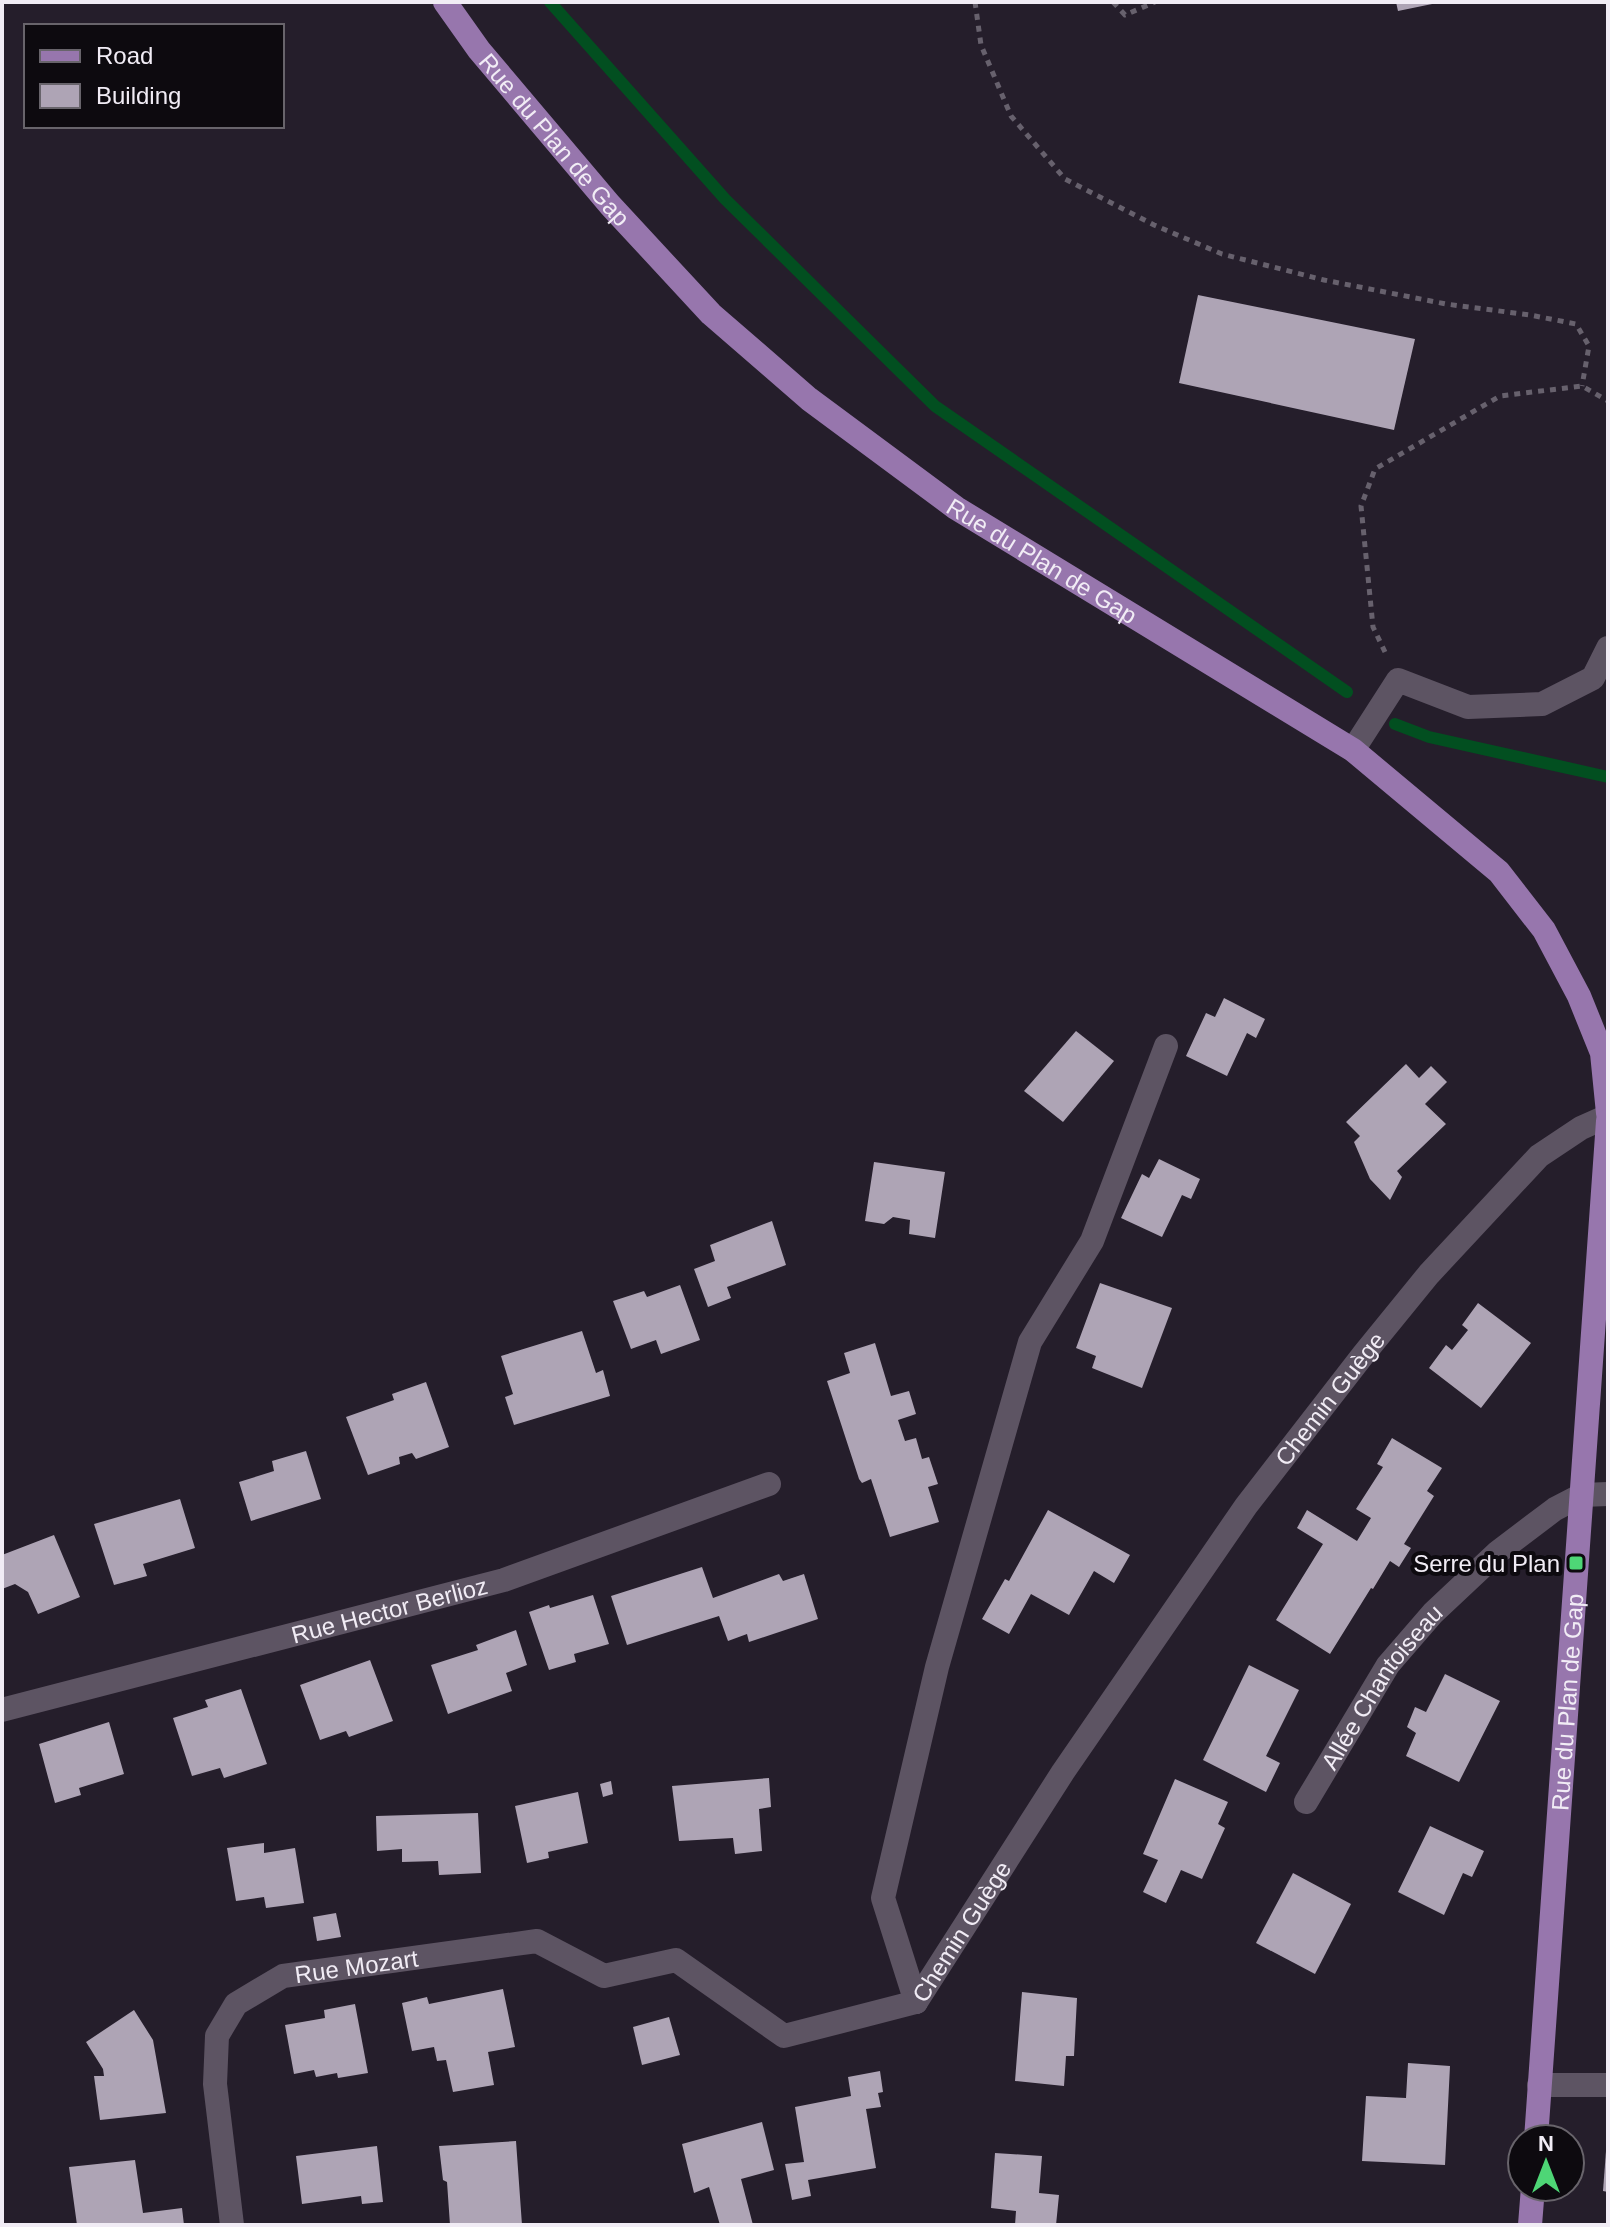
<svg xmlns="http://www.w3.org/2000/svg" width="1610" height="2227" font-family="Helvetica,sans-serif">
<rect width="100%" height="100%" fill="#251e2b"/>
<g fill="none" stroke-linecap="round" stroke-linejoin="round">
<g stroke="#024f20" stroke-width="12">
<polyline points="550,2 725,199 935,406 1347,692"/>
<polyline points="1395,724 1429,737 1608,777"/>
</g>
</g>
<g fill="#aea4b5">
<polygon points="1396,2 1437,2 1437,3 1398,11"/>
<polygon points="1198,295 1415,339 1394,430 1179,383"/>
<polygon points="1224,998 1265,1019 1256,1038 1247,1033 1227,1076 1186,1056 1206,1013 1215,1017"/>
<polygon points="1076,1031 1114,1061 1063,1122 1024,1091"/>
<polygon points="1406,1064 1419,1078 1431,1066 1447,1082 1425,1104 1446,1124 1397,1171 1402,1177 1390,1200 1370,1179 1354,1142 1360,1136 1346,1122"/>
<polygon points="1159,1159 1200,1179 1191,1199 1182,1195 1162,1237 1121,1218 1142,1174 1149,1178"/>
<polygon points="874,1162 945,1172 935,1238 909,1234 910,1220 893,1217 884,1224 865,1221"/>
<polygon points="772,1221 786,1265 727,1287 731,1298 708,1307 694,1269 715,1261 710,1245"/>
<polygon points="1100,1283 1172,1308 1142,1388 1092,1368 1096,1356 1076,1348"/>
<polygon points="680,1285 700,1340 661,1354 656,1340 631,1349 613,1301 644,1291 647,1297"/>
<polygon points="1478,1303 1531,1343 1481,1408 1429,1368 1446,1345 1452,1350 1468,1330 1462,1325"/>
<polygon points="582,1331 596,1373 603,1370 610,1396 514,1425 505,1397 513,1394 501,1356"/>
<polygon points="875,1343 891,1396 909,1391 916,1414 898,1420 905,1441 916,1438 922,1459 929,1457 938,1484 928,1487 939,1522 890,1537 871,1479 862,1483 859,1479 827,1381 850,1373 844,1353"/>
<polygon points="426,1382 449,1447 416,1459 412,1453 399,1457 400,1464 368,1475 346,1417 394,1400 392,1394"/>
<polygon points="1392,1438 1442,1468 1427,1491 1434,1496 1404,1544 1411,1548 1399,1567 1390,1561 1373,1589 1371,1588 1330,1654 1276,1620 1323,1544 1297,1528 1307,1510 1357,1541 1371,1518 1356,1509 1383,1467 1377,1464"/>
<polygon points="306,1451 321,1499 251,1521 239,1482 274,1471 272,1461"/>
<polygon points="180,1499 195,1548 143,1564 147,1576 114,1585 94,1524"/>
<polygon points="1048,1510 1130,1555 1114,1583 1094,1571 1069,1615 1031,1594 1009,1634 982,1619 1005,1579 1009,1581"/>
<polygon points="54,1535 80,1597 38,1614 28,1592 15,1584 2,1589 2,1555"/>
<polygon points="702,1567 713,1598 779,1574 783,1581 804,1574 818,1619 749,1642 747,1634 728,1641 719,1616 627,1645 611,1596"/>
<polygon points="593,1595 609,1644 574,1654 576,1662 549,1670 529,1612 549,1605 550,1608"/>
<polygon points="516,1630 527,1665 506,1673 512,1691 448,1714 431,1665 478,1650 476,1645"/>
<polygon points="370,1660 393,1721 349,1737 346,1731 320,1740 300,1685"/>
<polygon points="1249,1665 1299,1690 1266,1756 1280,1763 1266,1792 1203,1760"/>
<polygon points="1445,1674 1500,1701 1459,1782 1406,1756 1416,1733 1407,1727 1415,1707 1426,1712"/>
<polygon points="241,1689 267,1764 224,1778 220,1768 192,1776 173,1718 208,1707 205,1700"/>
<polygon points="109,1722 124,1774 79,1788 81,1795 55,1803 39,1744"/>
<polygon points="769,1778 771,1807 759,1809 762,1851 735,1854 733,1838 679,1841 672,1786"/>
<polygon points="1175,1779 1228,1802 1218,1824 1225,1828 1202,1879 1181,1870 1166,1903 1143,1892 1158,1860 1143,1854"/>
<polygon points="611,1781 613,1794 603,1797 600,1784"/>
<polygon points="578,1792 588,1843 548,1852 549,1858 527,1863 515,1806"/>
<polygon points="478,1813 481,1873 439,1875 438,1861 402,1862 402,1849 377,1851 376,1816"/>
<polygon points="1430,1826 1484,1851 1472,1877 1463,1873 1444,1915 1398,1892"/>
<polygon points="264,1843 264,1853 295,1848 304,1903 266,1908 264,1897 236,1901 227,1848"/>
<polygon points="1293,1873 1351,1904 1315,1974 1256,1943"/>
<polygon points="336,1913 341,1937 317,1941 313,1917"/>
<polygon points="503,1989 515,2047 488,2052 494,2085 453,2092 446,2060 437,2061 434,2047 412,2051 402,2003 427,1997 429,2004"/>
<polygon points="1022,1992 1077,1998 1074,2056 1066,2056 1064,2086 1015,2081"/>
<polygon points="355,2004 368,2073 338,2078 337,2073 316,2077 314,2070 294,2074 285,2025 325,2018 324,2010"/>
<polygon points="134,2010 153,2040 166,2113 100,2120 94,2076 104,2076 103,2069 86,2042"/>
<polygon points="669,2017 680,2055 642,2065 633,2027"/>
<polygon points="1408,2063 1450,2066 1445,2165 1362,2161 1366,2096 1406,2098"/>
<polygon points="880,2071 883,2092 878,2093 881,2107 866,2109 876,2168 808,2180 811,2196 792,2200 785,2164 804,2162 795,2107 851,2096 848,2077"/>
<polygon points="762,2122 774,2170 741,2179 753,2225 720,2225 709,2187 694,2193 682,2144"/>
<polygon points="516,2141 522,2225 450,2225 447,2182 443,2180 439,2146"/>
<polygon points="377,2146 383,2202 362,2204 361,2196 302,2204 296,2156"/>
<polygon points="1606,2151 1608,2151 1608,2192 1603,2191"/>
<polygon points="995,2153 1042,2156 1039,2193 1059,2195 1056,2225 1015,2225 1016,2211 991,2208"/>
<polygon points="135,2160 143,2213 182,2208 184,2225 77,2225 69,2167"/>
</g>
<g fill="none" stroke-linecap="round" stroke-linejoin="round">
<g stroke="#67616d" stroke-width="5" stroke-dasharray="6 6" stroke-linecap="butt">
<polyline points="975,2 981,45 1011,116 1065,179 1154,225 1222,254 1324,280 1446,304 1530,315 1576,324 1589,346 1582,386"/>
<polyline points="1113,2 1125,15 1155,2"/>
<polyline points="1385,652 1373,627 1361,506 1375,469 1500,396 1582,386 1608,401"/>
</g>
<g stroke="#5d5463" stroke-width="24">
<polyline points="1353,750 1398,680 1468,707 1542,704 1593,678 1608,648"/>
<path id="s1" d="M 2,1710 L 504,1580 L 769,1484"/>
<path id="s2" d="M 1306,1802 L 1388,1665 L 1433,1613 L 1498,1552 L 1555,1509 L 1582,1495 L 1608,1494"/>
<path id="s3" d="M 916,2002 L 1063,1772 L 1246,1506 L 1363,1355 L 1429,1274 L 1539,1156 L 1581,1128 L 1608,1116"/>
<polyline points="916,2002 883,1898 937,1667 1030,1342 1092,1241 1166,1046"/>
<polyline points="1539,2085 1608,2085"/>
<path id="s4" d="M 232,2225 L 215,2084 L 217,2036 L 236,2004 L 283,1976 L 537,1941 L 604,1976 L 676,1960 L 784,2036 L 916,2002"/>
</g>
<g stroke="#9776ad" stroke-width="24">
<path id="s5" d="M 445,2 L 479,50 L 610,205 L 711,314 L 809,399 L 956,508 L 1353,750 L 1499,872 L 1544,930 L 1579,996 L 1602,1053 L 1608,1113"/>
<path id="s6" d="M 1536,2139 L 1608,1121"/>
<polyline points="1530,2225 1533,2187"/>
</g>
</g>
<rect fill="#4ed676" stroke="#0d0a0f" stroke-width="3" x="1568" y="1555" width="16" height="16" rx="4"/>
<g text-anchor="middle" dominant-baseline="central" stroke-width="8" stroke-linejoin="round" paint-order="stroke">
<g font-size="24" fill="#f1ecf5" stroke="#0d0a0f">
<text stroke="none"><textPath href="#s5" startOffset="176">Rue du Plan de Gap</textPath></text>
<text stroke="none"><textPath href="#s5" startOffset="824">Rue du Plan de Gap</textPath></text>
<text stroke="none"><textPath href="#s3" startOffset="732">Chemin Guège</textPath></text>
<text stroke="none"><textPath href="#s1" startOffset="400">Rue Hector Berlioz</textPath></text>
<text stroke="none"><textPath href="#s2" startOffset="138">Allée Chantoiseau</textPath></text>
<text stroke="none"><textPath href="#s6" startOffset="438">Rue du Plan de Gap</textPath></text>
<text stroke="none"><textPath href="#s3" startOffset="84">Chemin Guège</textPath></text>
<text stroke="none"><textPath href="#s4" startOffset="356">Rue Mozart</textPath></text>
</g>
<g font-size="24" fill="#f1ecf5" stroke="#0d0a0f" text-anchor="end">
<text x="1560" y="1563">Serre du Plan</text>
</g>
</g>
<rect width="1610" height="2227" fill="none" stroke="#f1ecf5" stroke-width="8"/>
<rect x="24" y="24" width="260" height="104" fill="#0d0a0f" stroke="#68646b" stroke-width="2"/>
<rect x="40" y="50" width="40" height="12" fill="#9776ad" stroke="#68646b" stroke-width="2"/>
<text x="96" y="64" font-size="24" fill="#f1ecf5">Road</text>
<rect x="40" y="84" width="40" height="24" fill="#aea4b5" stroke="#68646b" stroke-width="2"/>
<text x="96" y="104" font-size="24" fill="#f1ecf5">Building</text>
<g transform="translate(1546 2163)"><circle r="38" fill="#0d0a0f" stroke="#68646b" stroke-width="2"/>
<path d="M0-6L14 30L0 20L-14 30Z" fill="#4ed676"/>
<text y="-12" font-size="22" font-weight="bold" text-anchor="middle" fill="#f1ecf5">N</text>
</g>
</svg>
